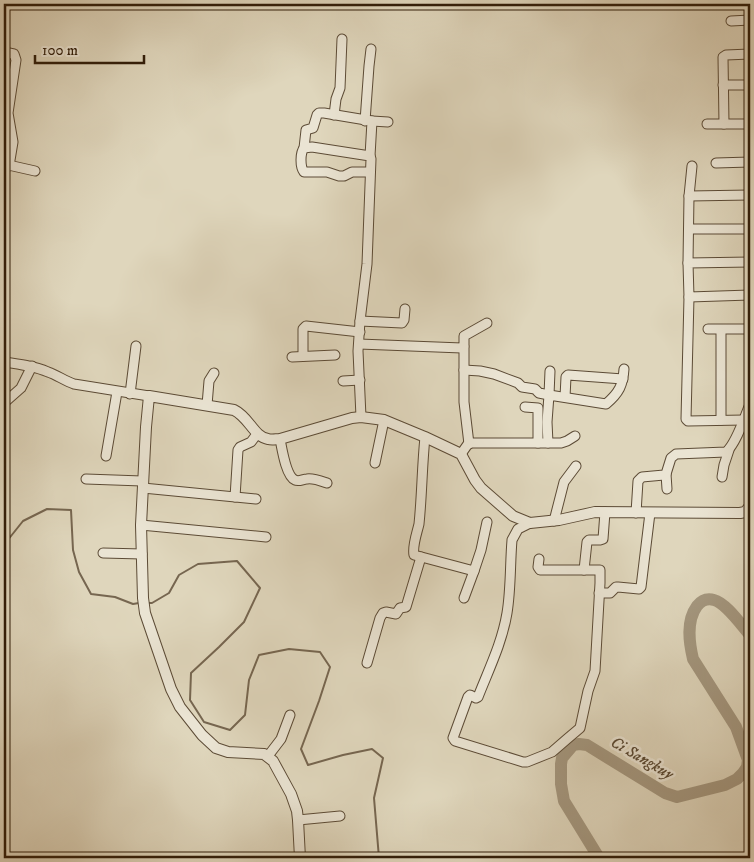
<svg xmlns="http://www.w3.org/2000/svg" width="754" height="862" font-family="'IM FELL DW Pica',serif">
<rect width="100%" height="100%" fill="#dfd6bc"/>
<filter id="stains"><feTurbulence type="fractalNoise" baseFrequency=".004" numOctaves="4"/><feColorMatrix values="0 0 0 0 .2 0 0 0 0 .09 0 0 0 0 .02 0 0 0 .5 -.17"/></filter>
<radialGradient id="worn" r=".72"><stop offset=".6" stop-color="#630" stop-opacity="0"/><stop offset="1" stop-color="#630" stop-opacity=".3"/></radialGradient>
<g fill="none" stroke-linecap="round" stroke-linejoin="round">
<g stroke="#766650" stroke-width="2">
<polyline points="4,560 7,541 23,521 47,509 71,510 73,550 79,572 91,594 115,597 133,604 139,603"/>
<polyline points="146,603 152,603 169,593 179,575 198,564 237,561 260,588 244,622 219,647 191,673 190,700 204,722 230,730 245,715 249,680 259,655 289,649 320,652 330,667 319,701 301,749 308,765 343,755 372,749 383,758 374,798 379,858"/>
</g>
<path stroke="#a4977f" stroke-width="12" d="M 599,858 L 564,801 L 561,784 L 561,764 L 562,758 L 573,745 L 579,744 L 587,745 L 665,793 L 677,797 L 725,785 L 737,779 L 743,773 L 747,767 L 748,760 L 736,727 L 693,659 C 689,642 686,621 697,606 C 701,601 707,598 714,600 C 726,603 741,625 750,635"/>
<g stroke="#5c4b36" stroke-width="11">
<g id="minor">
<polyline points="731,21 750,20"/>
<polyline points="4,52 14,54 16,60 8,113 13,142 9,166"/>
<polyline points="723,85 750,85"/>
<polyline points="334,115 336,99 340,88 342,39"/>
<polyline points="365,121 369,66 371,49"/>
<polyline points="372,121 388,122"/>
<polyline points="707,124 750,124"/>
<polyline points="724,124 723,57 726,55 750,54"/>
<polyline points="304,148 306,130 313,128 317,115 319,113 324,113 372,121 370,156"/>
<polyline points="716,163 750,162"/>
<polyline points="4,164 35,171"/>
<polyline points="689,196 750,195"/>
<polyline points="689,229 750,229"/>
<polyline points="750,262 688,263 689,297 750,295"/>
<polyline points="688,263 689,196 692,166"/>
<polyline points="689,297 686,419 688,421 744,420"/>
<polyline points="360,321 402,323 404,320 405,309"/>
<polyline points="708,329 750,329"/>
<polyline points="359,344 462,348 464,346 464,336 487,323"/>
<polyline points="464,347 464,402 469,444"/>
<polyline points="303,356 303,329 306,326 360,332"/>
<polyline points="292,357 335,355"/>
<path d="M 4,362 C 19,364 34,366 48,372 C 57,375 65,381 74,384 L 149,396"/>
<polyline points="464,370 480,371 494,374 518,383 522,387 535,389 539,393 549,395 550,371"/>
<polyline points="343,381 360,380"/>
<polyline points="130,394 136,346"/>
<polyline points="565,397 566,377 568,375 623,379"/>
<polyline points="4,403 21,388 32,366"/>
<polyline points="207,405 209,381 214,373"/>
<polyline points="525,407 538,408 538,443"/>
<path d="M 361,417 L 358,351 L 360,321 L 367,264 L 371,159 L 370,156 L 312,147 L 304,148 C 300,153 300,167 304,172 L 327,172 L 339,176 L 344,176 L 352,172 L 370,172"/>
<polyline points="721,420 721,330"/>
<path d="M 425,437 C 422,466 422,495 419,524 C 417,533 412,546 414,555 L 474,571 L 481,550 L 487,522"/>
<path d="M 280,439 C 282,449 286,476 295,480 C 299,482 303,479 307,479 C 313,478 321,481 327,483"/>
<path d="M 548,443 L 547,422 L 549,395 L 606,404 C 619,393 623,385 624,369"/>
<polyline points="461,454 468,444 470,443 561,443 567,441 575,436"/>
<polyline points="106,456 117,392"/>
<polyline points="375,463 384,420"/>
<polyline points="666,474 667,489"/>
<polyline points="722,477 724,465 729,450"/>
<polyline points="86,479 142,481"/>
<polyline points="143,488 256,499"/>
<polyline points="235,497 238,450 240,447 251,442 257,434"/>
<path d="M 636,513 L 638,481 L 642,477 L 664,475 L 666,474 L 671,458 L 676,454 L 726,452 C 736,444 745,416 750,404"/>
<polyline points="554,521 564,482 576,466"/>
<path d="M 530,523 L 518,529 L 512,540 C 510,564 511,589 507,613 C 502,643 489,669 478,697 L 476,698 L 470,695 L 468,697 L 453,738 L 455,741 L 523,762 L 527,762 L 552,752 L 567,739 L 580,728 L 588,691 L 595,671 L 600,583 L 600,570 L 540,570 L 538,567 L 539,559"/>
<polyline points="141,525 266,537"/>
<polyline points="103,553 142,554"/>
<polyline points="584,570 587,542 589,540 600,540 603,539 605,512"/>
<polyline points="599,593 610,593 616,587 618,587 639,589 641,587 650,513"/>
<polyline points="464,598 474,571"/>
<polyline points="367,663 380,618 383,613 386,612 396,614 400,608 406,607 421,557"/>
<polyline points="268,756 281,739 290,715"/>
<polyline points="298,820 340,816"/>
</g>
</g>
<g stroke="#5c4b36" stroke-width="12">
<path id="tertiary" d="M 300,858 L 298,820 L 297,811 L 291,794 L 273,761 L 264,754 L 228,752 L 216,748 L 202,735 L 180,707 L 171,689 L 145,613 L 143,598 L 141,525 L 146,427 L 149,396 L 234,410 C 249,417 254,437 268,439 C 272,440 276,439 280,439 L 352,418 L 361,417 L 384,420 L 425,437 L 461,454 L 475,480 L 481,488 L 513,516 L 530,523 L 559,520 L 595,512 L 740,513 L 745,512 L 750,506"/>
</g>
<use href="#minor" stroke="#eae4d3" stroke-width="9"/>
<use href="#tertiary" stroke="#eae4d3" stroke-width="10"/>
</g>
<g text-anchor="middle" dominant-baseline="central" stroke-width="5" stroke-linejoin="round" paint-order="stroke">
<g font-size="16" font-style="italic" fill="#594832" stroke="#eae4d3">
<text transform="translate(642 758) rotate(30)">Ci Sangkuy</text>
</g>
</g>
<rect width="754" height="862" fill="none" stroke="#dfd6bc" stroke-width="20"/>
<rect x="5" y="5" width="744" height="852" fill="none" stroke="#311d09" stroke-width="2.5"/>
<rect x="10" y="10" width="734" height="842" fill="none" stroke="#311d09"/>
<path d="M35 55v8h109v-8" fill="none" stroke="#311d09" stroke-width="2.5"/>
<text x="42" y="55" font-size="15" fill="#311d09" stroke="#eae4d3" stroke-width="4" paint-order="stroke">100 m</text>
<rect width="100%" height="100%" filter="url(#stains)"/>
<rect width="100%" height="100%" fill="url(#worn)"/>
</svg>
